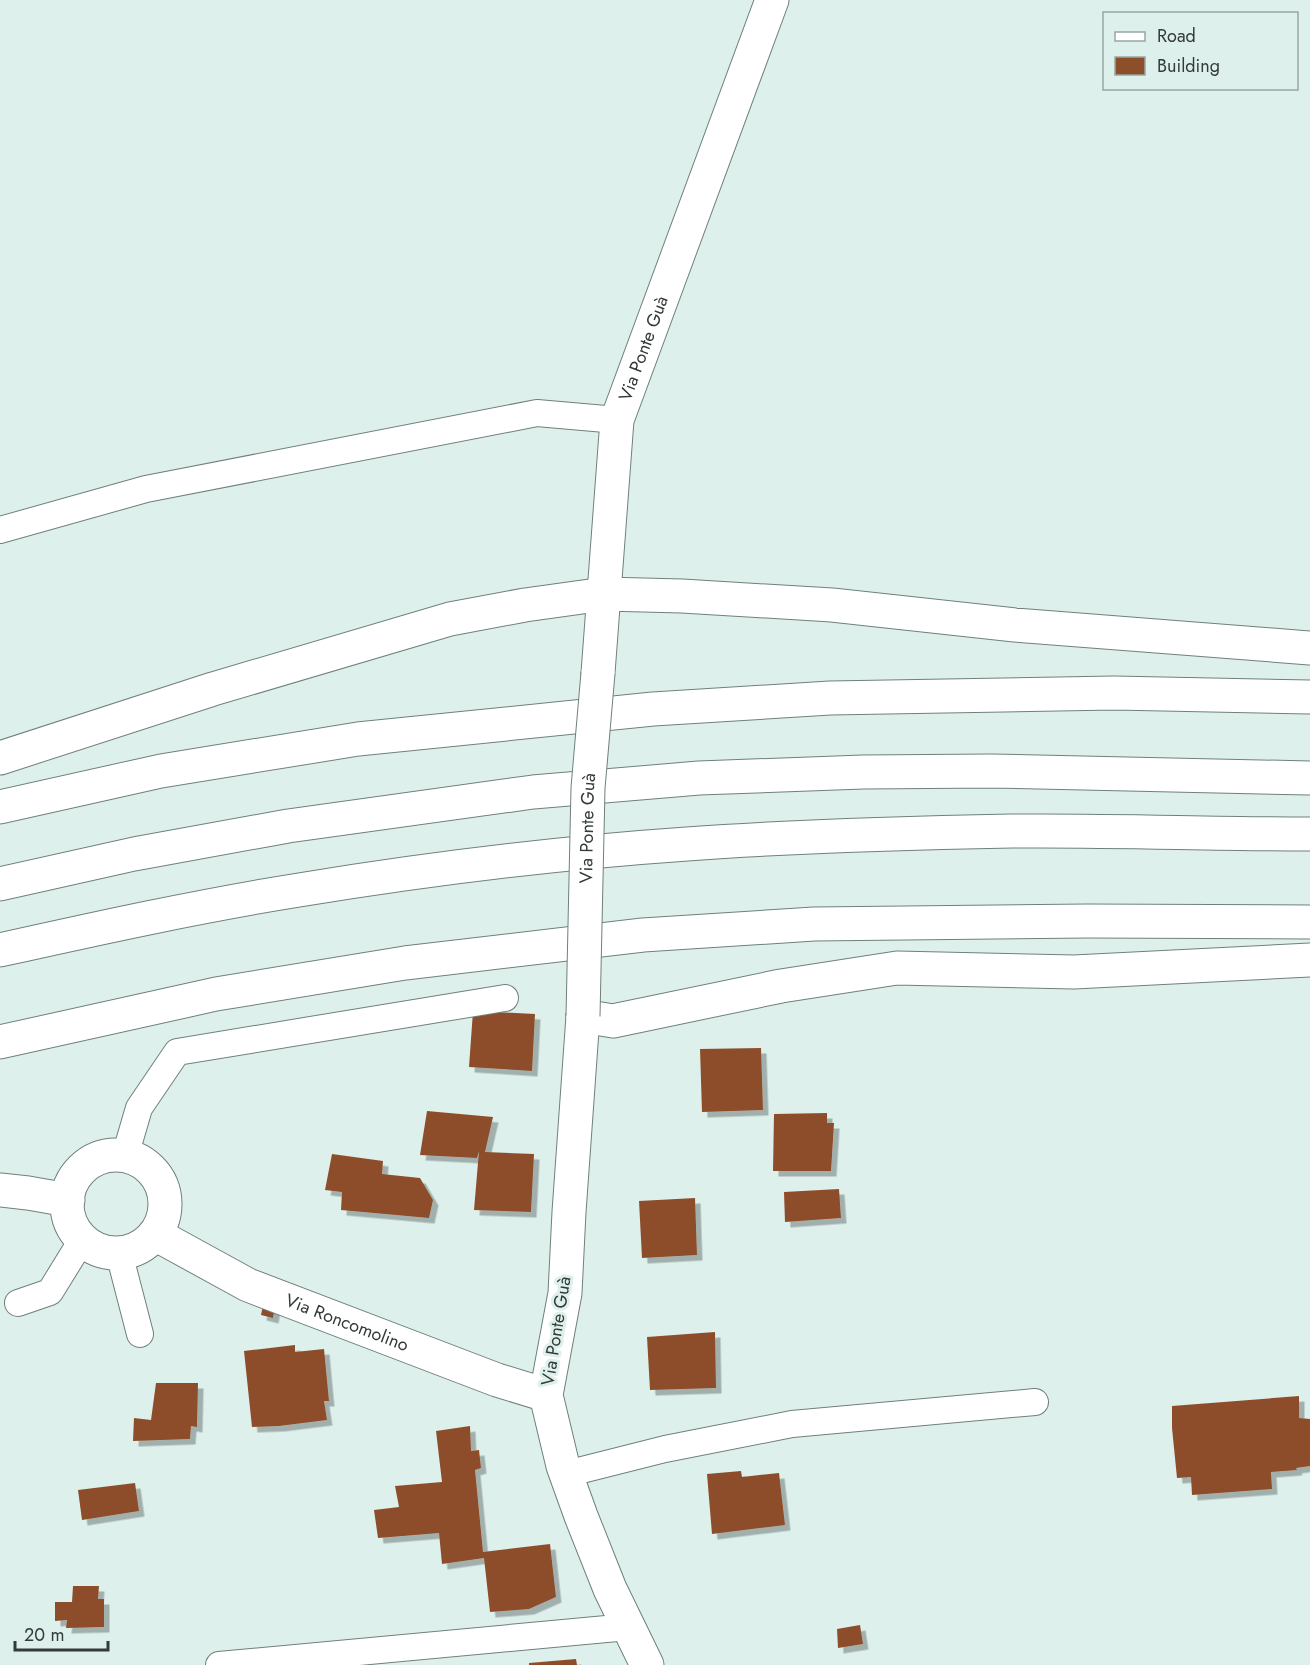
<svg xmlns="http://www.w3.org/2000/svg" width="1310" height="1665" font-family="Jost,sans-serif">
<defs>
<filter id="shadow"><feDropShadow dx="5.5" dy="5.5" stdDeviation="0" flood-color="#0004"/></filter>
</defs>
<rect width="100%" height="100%" fill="#ddf0ec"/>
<g fill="#8d4e2a" filter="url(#shadow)">
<polygon points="473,1011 535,1014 532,1071 469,1067"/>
<polygon points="761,1048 763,1110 702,1112 700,1049"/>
<polygon points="427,1111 493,1117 485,1152 534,1154 531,1212 474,1210 479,1151 477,1158 420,1155"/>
<polygon points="827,1113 827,1123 834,1123 831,1171 773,1171 774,1114"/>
<polygon points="332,1154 383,1161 382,1174 420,1178 433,1200 429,1218 341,1210 342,1192 325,1190"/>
<polygon points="839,1189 841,1218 785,1222 784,1192"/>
<polygon points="695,1198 697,1255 642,1258 639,1201"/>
<polygon points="263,1305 275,1306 273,1318 261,1315"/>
<polygon points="715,1332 716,1388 650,1390 647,1337"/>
<polygon points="295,1345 295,1352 324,1349 329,1401 324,1401 327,1420 279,1426 252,1427 244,1351"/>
<polygon points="156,1383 198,1383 197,1427 191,1426 190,1439 133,1441 134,1418 151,1420"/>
<polygon points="1299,1396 1299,1418 1310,1419 1310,1466 1296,1468 1297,1470 1271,1472 1272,1489 1192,1495 1191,1477 1177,1478 1172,1428 1172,1406"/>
<polygon points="470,1426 471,1451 479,1450 481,1468 475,1470 483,1552 550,1544 556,1597 529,1609 490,1612 484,1558 442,1564 439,1533 378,1538 374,1510 399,1507 395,1486 442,1482 436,1431"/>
<polygon points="741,1471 742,1477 779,1473 785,1525 712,1534 707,1474"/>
<polygon points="135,1483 139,1511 82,1520 78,1490"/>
<polygon points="73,1586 99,1586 98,1599 104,1599 104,1627 66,1628 67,1620 55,1621 55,1602 72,1602"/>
<polygon points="860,1625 863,1644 838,1648 837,1629"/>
<polygon points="576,1659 577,1665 529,1665 529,1663"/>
</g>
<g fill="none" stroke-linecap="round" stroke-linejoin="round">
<g stroke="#6f807c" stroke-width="28">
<g id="street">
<polyline points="0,530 146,489 537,413 617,420"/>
<polyline points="125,1156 139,1108 177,1052 505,998"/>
<polyline points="119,1253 140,1334"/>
<polyline points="18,1303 50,1292 82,1240"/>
<polyline points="566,1474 665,1449 792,1424 1035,1402"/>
<polyline points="219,1665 628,1627"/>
</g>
</g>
<g stroke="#6f807c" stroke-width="35">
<g id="secondary">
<path id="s1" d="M 598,673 L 617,420 L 772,0"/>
<polyline points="583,1016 569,1212 565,1293 546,1395 563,1466 581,1516 610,1589 647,1665"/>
<circle cx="116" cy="1204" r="49"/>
<path id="s2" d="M 155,1234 L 248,1285 L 497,1380 L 546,1395"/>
</g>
</g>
<g stroke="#6f807c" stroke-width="35">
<g id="highway">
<polyline points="0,758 213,689 450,619 525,605 604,594 682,596 832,605 1015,625 1310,648"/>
<polyline points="0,807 161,771 358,739 653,709 830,698 1114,693 1310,697"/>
<polyline points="0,884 134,854 288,826 533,792 699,778 863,772 991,771 1310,778"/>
<path d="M 0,950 C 99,928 199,906 299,890 C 427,869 557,853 687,844 C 795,836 904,833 1012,831 C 1111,830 1211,834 1310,834"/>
<polyline points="583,1016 613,1021 781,986 897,968 1074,972 1310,960"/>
<polyline points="0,1042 216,994 405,963 643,935 814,924 1087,921 1310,922"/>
<polyline points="0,1190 28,1193 68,1200"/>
</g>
</g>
<use href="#street" stroke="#fff" stroke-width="26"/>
<use href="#secondary" stroke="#fff" stroke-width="33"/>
<use href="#highway" stroke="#fff" stroke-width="33"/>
<g stroke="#6f807c" stroke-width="35" stroke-linecap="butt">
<g id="secondary-bridge">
<path id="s3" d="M 583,1016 L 588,788 L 598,673"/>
</g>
</g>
<use href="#secondary-bridge" stroke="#fff" stroke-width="33"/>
</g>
<g text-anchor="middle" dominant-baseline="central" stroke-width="6" stroke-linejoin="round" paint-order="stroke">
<g font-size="18" fill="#333a38" stroke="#ddf0ec">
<text stroke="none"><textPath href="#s1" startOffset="330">Via Ponte Guà</textPath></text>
<text stroke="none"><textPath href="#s3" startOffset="188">Via Ponte Guà</textPath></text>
<text stroke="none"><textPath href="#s2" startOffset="212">Via Roncomolino</textPath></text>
<text transform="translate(556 1331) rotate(-81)">Via Ponte Guà</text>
</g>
</g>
<rect x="1103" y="12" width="195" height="78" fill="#ddf0ec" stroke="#99a7a4" stroke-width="1.5"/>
<rect x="1115" y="32" width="30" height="9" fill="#ffffff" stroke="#99a7a4" stroke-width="1.5"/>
<text x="1157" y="42" font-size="18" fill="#333a38">Road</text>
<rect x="1115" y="57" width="30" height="18" fill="#8d4e2a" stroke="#99a7a4" stroke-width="1.5"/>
<text x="1157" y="72" font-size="18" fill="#333a38">Building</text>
<path d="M15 1641v9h93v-9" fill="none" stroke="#333a38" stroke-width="3"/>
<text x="24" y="1641" font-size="18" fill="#333a38" stroke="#ddf0ec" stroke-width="4.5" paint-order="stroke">20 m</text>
</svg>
